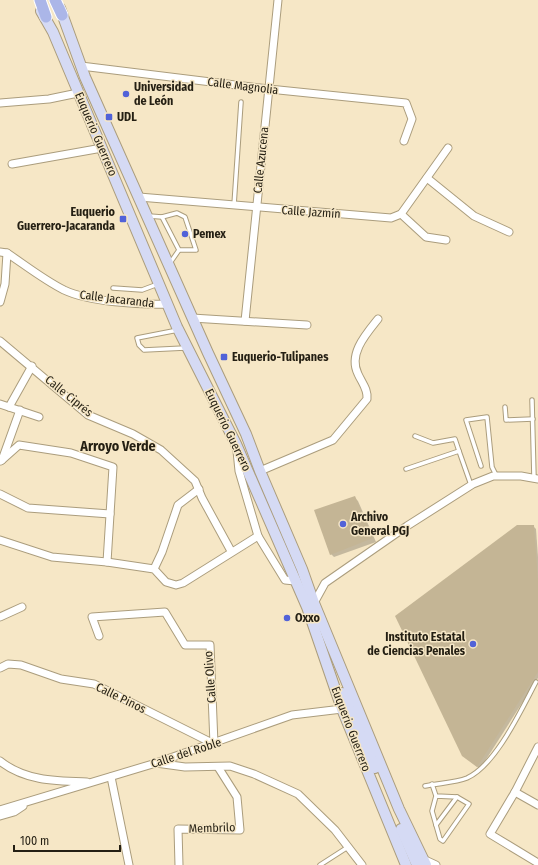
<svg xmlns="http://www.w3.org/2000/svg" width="538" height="865" font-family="'Fira Sans Condensed',sans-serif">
<rect width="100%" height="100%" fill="#f6e7c6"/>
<g fill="#0003">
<polygon points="354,497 358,501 376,542 334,557 331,554"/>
<polygon points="533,526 536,529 538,557 538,678 480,769 466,758"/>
</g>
<g fill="#c4b595">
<polygon points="355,496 373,538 330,555 314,510"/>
<polygon points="517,525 534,525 538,582 538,672 477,767 462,756 395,616"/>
</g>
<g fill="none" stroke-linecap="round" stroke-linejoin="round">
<g stroke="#ab9d7d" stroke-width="5.5">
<g id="lane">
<polyline points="234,205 241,102"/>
<polyline points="149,216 162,217 179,250 170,263"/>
<polyline points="162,217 177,213 185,217 196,250 179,250"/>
<polyline points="113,288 142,290 158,284"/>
<polyline points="178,330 137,338 139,345 144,350 185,348"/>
<polyline points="532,400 534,478"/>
<polyline points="505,407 506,420 533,419"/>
<polyline points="415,436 433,443 455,439 459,451"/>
<polyline points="481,466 466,420 487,417 492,467 496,475"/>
<polyline points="406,469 459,451 471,485"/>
<polyline points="432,784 436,796 432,811 440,839 443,841 469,804 457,797 436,796"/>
<path d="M 425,786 C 438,783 455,783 467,778 C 496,765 521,710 536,682"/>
<polyline points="436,825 457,797"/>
<polyline points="320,865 348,847"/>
</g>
</g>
<g stroke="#ab9d7d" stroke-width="9">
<g id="street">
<polyline points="81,66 269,89 406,103 412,119 404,141"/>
<polyline points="0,103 49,99 78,93"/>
<polyline points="12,164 102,148"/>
<polyline points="427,178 474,216 509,232"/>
<polyline points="139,197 391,218 401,214 448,148"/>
<polyline points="401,214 426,237 446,240"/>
<path d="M 0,252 L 7,253 C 25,265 44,280 64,290 C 90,302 139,305 168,304"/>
<polyline points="0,302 5,284 7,253"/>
<polyline points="192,318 307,325"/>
<polyline points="245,321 278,0"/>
<polyline points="0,341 88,415 133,434 161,450 195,481 202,498 231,551"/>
<polyline points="0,404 39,417"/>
<polyline points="9,407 32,366"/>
<polyline points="237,451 239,471 258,536 285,580 295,581"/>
<polyline points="2,460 20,410"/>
<polyline points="1,461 19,445 71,453 113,467 107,562"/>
<path d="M 260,471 L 333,440 L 367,399 C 368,389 362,383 358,374 C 348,354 366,334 378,319"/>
<polyline points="0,494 28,508 110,514"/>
<polyline points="0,540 52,557 107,562 154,569 166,582 176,585 183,583 258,536"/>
<polyline points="154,569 162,552 178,505 199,489"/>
<polyline points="314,603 325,583 407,526 473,484 493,476 521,476 538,479"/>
<polyline points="0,617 22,607"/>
<polyline points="0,668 8,664 21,665 61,679 94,684 214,744 210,645 185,645 165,612 92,617 99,636"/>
<polyline points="538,747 515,792 490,834 538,863"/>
<path d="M 0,761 C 25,781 56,781 87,782"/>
<polyline points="156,763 185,767 230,766 254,774 298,794 335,830 362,865"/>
<polyline points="111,777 129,865"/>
<polyline points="515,792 538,805"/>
<polyline points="0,810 156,763 292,715 342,709"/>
<polyline points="0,816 14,812 23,806"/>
<polyline points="423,859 436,865"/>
<polyline points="179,865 178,829 240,830 237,797 218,767"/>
</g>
</g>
<g stroke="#ab9d7d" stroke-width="12">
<g id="secondary">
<polyline points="60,8 85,77 208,353 246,434 260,471 302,569 314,603 399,809 426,865"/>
<polyline points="41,11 53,32 177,327 236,444 307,607 342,709 406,865"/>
<polyline points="342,693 375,768"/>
<polyline points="401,829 417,865"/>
</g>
</g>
<g stroke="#fff" stroke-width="13">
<g id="primary">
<polyline points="40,0 46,17"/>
<polyline points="55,0 62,15"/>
</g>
</g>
<use href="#lane" stroke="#fff" stroke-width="3.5"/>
<use href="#street" stroke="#fff" stroke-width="7"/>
<use href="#secondary" stroke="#d5daf4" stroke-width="10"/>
<use href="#primary" stroke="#abb6e8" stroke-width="11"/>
</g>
<g fill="#5162d8" stroke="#f6e7c6" stroke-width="1.5">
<circle cx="126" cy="94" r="4"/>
<rect x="105" y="113" width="8" height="8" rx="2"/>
<rect x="119" y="215" width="8" height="8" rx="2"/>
<circle cx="185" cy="234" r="4"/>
<rect x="220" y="353" width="8" height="8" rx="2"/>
<circle cx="343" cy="524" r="4"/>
<circle cx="287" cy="618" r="4"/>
<circle cx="473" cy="644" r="4"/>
</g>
<g text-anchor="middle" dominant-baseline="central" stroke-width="3" stroke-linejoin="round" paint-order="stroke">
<g font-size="12" fill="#241f13" stroke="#f6e7c6">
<text transform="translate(243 86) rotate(7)">Calle Magnolia</text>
<text transform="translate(96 134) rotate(67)">Euquerio Guerrero</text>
<text transform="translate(261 160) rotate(-84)">Calle Azucena</text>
<text transform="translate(311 212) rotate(4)">Calle Jazmín</text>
<text transform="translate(117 299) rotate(7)">Calle Jacaranda</text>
<text transform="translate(69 396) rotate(39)">Calle Ciprés</text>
<text transform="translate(228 430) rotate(64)">Euquerio Guerrero</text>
<text transform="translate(210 677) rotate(-94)">Calle Olivo</text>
<text transform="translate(121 698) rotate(26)">Calle Pinos</text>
<text transform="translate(351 729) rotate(69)">Euquerio Guerrero</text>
<text transform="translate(186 753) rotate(-18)">Calle del Roble</text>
<text transform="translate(212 828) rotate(-2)">Membrilo</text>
</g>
<g font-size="12" font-weight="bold" fill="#241f13" stroke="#f6e7c6" text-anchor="start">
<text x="134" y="87">Universidad<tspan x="134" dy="14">de León</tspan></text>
<text x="117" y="117">UDL</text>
<text x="115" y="212" text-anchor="end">Euquerio<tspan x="115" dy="14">Guerrero-Jacaranda</tspan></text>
<text x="193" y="234">Pemex</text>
<text x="232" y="357">Euquerio-Tulipanes</text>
<text x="351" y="517">Archivo<tspan x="351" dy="14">General PGJ</tspan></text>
<text x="295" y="618">Oxxo</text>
<text x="465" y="637" text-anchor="end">Instituto Estatal<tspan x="465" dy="14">de Ciencias Penales</tspan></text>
</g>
<g font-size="14" font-weight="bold" fill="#241f13" stroke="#f6e7c6">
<text x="118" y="446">Arroyo Verde</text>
</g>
</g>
<path d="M14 845v6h106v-6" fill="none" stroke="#241f13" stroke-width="2"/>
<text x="20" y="845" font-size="12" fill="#241f13" stroke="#f6e7c6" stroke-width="3" paint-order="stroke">100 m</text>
</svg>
